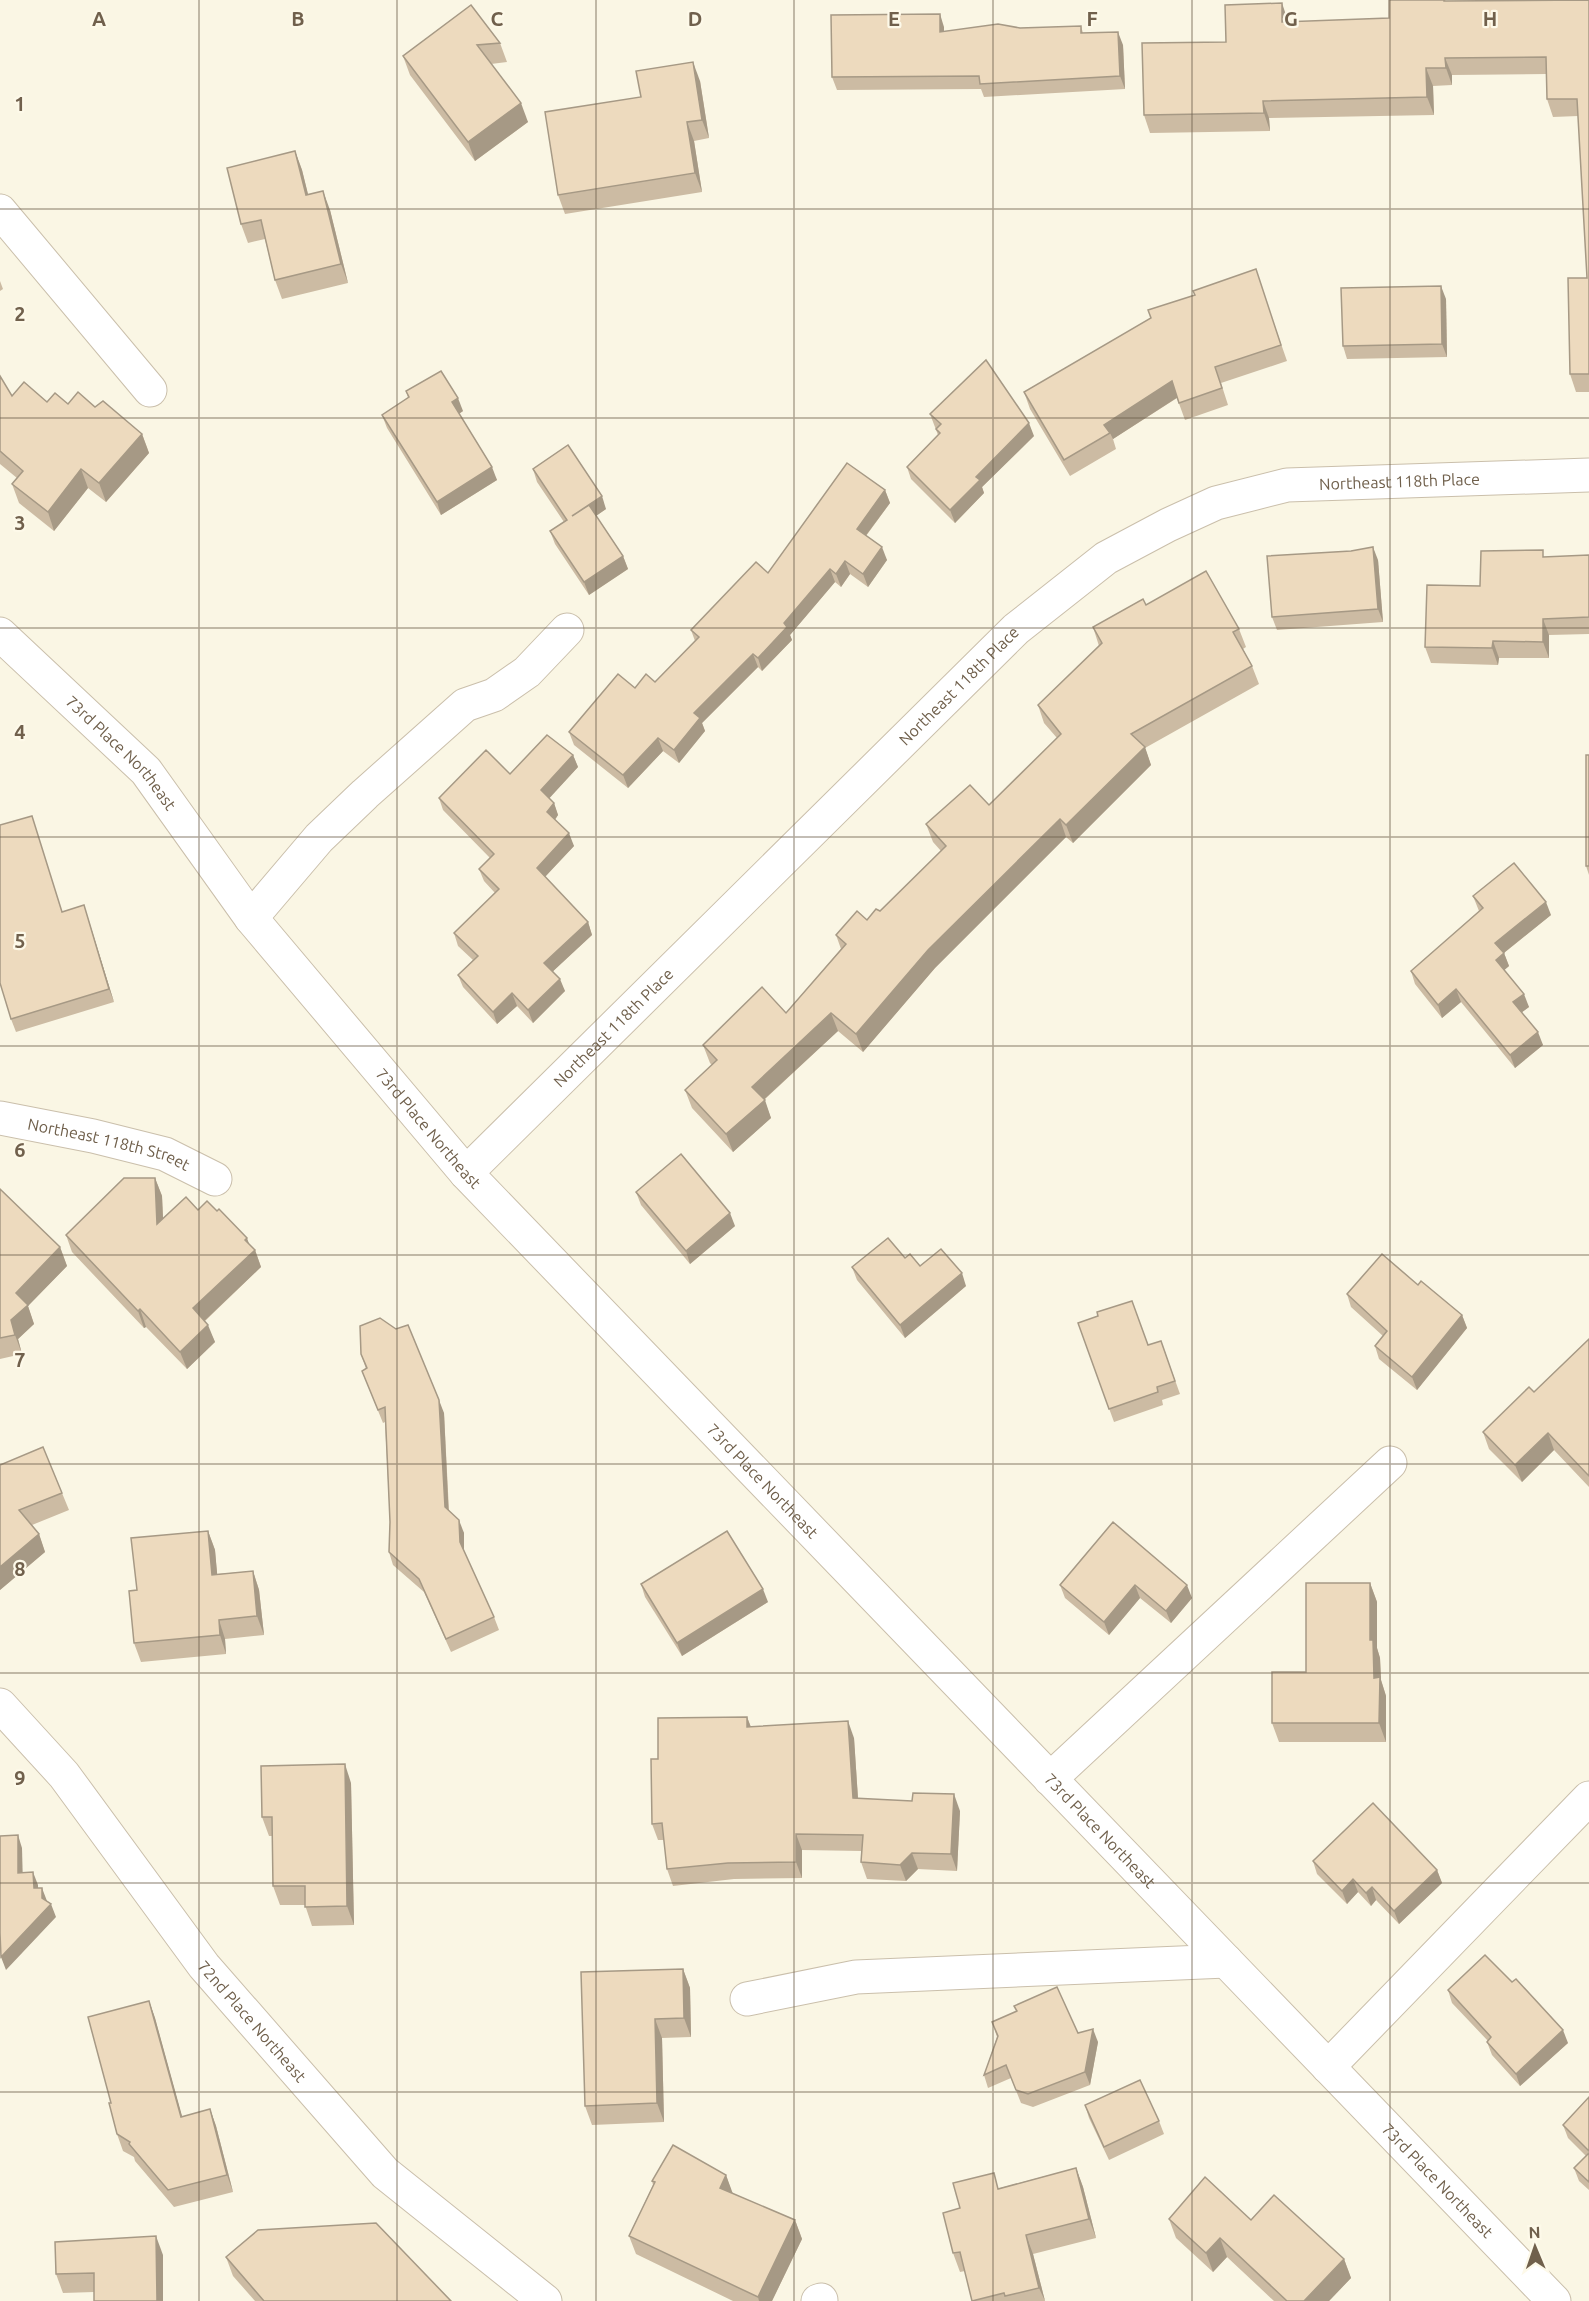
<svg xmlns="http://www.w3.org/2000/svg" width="1589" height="2301" font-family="Ubuntu,sans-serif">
<rect width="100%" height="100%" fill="#faf6e4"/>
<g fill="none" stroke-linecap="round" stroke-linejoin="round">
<g stroke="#cabfab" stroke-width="35">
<g id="minor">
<polyline points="0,211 150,390"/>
<path id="s1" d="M 0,634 L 146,771 L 251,918 L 466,1173 L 1554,2301"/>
<polyline points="251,918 319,838 365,794 465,705 494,695 527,672 567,630"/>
<path id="s2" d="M 0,1118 L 93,1136 L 165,1154 L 215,1179"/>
<path id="s3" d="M 466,1173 L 1016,629 L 1106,558 L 1168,525 L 1216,503 L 1287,485 L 1589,475"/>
<path id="s4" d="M 0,1705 L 64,1775 L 204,1966 L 385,2173 L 545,2301"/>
<polyline points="1050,1779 1390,1463"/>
<polyline points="747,1999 856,1977 1226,1961"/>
<polyline points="1328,2067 1589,1798"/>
<polyline points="818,2301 821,2300"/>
</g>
</g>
<use href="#minor" stroke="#fff" stroke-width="33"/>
</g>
<g fill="#ccbba3">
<polygon points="1389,0 1445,0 1446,1 1589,0 1589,392 1576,392 1570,374 1587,278 1578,116 1553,117 1547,99 1547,74 1452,75 1452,85 1433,86 1434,115 1269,118 1270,131 1150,133 1144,115 1226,42 1288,22 1389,18"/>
<polygon points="471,5 500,43 507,62 491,64 528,122 475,161 410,75 403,56"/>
<polygon points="1081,26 1083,33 1123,45 1125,89 984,97 981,89 837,90 832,77 944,27 944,31"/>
<polygon points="700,81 709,138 694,141 702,192 565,214 558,195 641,97"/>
<polygon points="295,151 302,170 308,195 330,210 348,283 282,299 275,280 265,239 248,243 241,224"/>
<polygon points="0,281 3,289 0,291"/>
<polygon points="1261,286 1287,361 1221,383 1228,405 1185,420 1177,398 1113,439 1116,449 1070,476 1030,409 1024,392"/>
<polygon points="1446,299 1447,357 1347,359 1343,346"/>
<polygon points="0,376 12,396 47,402 95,407 142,434 149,453 106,502 88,488 54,531 19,503 12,484 17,478 0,464"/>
<polygon points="406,391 463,411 459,414 497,480 441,515 387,428 382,415 408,398"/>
<polygon points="930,414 1034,436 982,487 984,493 955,523 911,479 907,467 938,435"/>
<polygon points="533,469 606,509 596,516 623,556 628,569 589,595 555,544 550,531 564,522 537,482"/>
<polygon points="885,490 890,503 866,536 887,560 868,587 850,574 841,587 835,582 790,635 792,640 762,671 758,667 702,723 705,731 679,763 663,751 628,788 574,745 569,732 635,688 655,682 695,641 691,630 768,573"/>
<polygon points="1589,555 1589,634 1549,635 1549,658 1499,658 1498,665 1431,663 1425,647 1480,586 1545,557"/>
<polygon points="1378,560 1383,622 1277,630 1272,617"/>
<polygon points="1146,605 1239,629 1246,647 1243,649 1252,666 1259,684 1145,748 1151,765 1073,843 1066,837 935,968 863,1052 838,1031 764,1100 771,1118 733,1152 692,1108 685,1090 712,1065 710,1063 703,1045 786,1013 841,949 836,935 867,920 880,911 941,851 933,842 926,824 989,805 1057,738 1044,723 1038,705 1099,646 1093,627"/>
<polygon points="573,755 578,767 549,798 554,803 558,815 555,820 574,846 545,877 588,922 592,935 553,971 565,991 533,1023 517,1006 497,1024 463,987 458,975 473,960 458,946 454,933 495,893 484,881 479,869 490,858 443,810 439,798"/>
<polygon points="1589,755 1589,875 1586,866"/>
<polygon points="36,829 62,912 88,918 114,1002 16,1032 11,1019"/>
<polygon points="1473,896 1551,915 1504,953 1509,966 1504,970 1529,1007 1522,1012 1543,1045 1515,1068 1461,1002 1442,1018 1415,984 1411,971 1479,911"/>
<polygon points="155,1178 162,1196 163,1218 198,1210 249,1244 255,1250 261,1267 205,1321 215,1342 187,1369 146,1327 144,1328 72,1252 66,1235"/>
<polygon points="0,1189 60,1247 67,1266 28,1306 34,1324 18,1339 22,1354 0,1359"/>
<polygon points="636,1192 735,1226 690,1264 641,1205"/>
<polygon points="905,1258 920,1266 966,1286 905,1338 857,1280 852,1267"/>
<polygon points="1418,1285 1462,1315 1467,1328 1417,1390 1379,1359 1375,1346 1383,1336 1351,1307 1347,1294"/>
<polygon points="1078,1323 1148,1345 1161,1341 1180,1394 1162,1400 1163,1405 1114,1422"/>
<polygon points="1589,1339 1589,1487 1554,1450 1522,1482 1489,1449 1483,1432 1534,1392"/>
<polygon points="361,1354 444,1413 449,1511 464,1533 464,1552 494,1617 499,1630 451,1652 424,1592 393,1565 389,1552 390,1522 385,1422 383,1423 362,1371 366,1369"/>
<polygon points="0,1465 62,1493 69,1510 32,1525 39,1534 45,1552 0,1590"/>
<polygon points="1113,1522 1192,1598 1171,1623 1140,1598 1109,1635 1065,1598 1060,1585"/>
<polygon points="208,1531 215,1550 217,1574 253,1571 259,1590 264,1635 225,1639 226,1654 141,1662 134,1643 137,1590"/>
<polygon points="1370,1583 1377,1602 1377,1648 1380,1658 1381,1680 1386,1696 1386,1742 1279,1742 1272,1723 1306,1672"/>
<polygon points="641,1584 768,1602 682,1656 645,1597"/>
<polygon points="747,1717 751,1727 854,1738 858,1798 960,1811 957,1871 918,1869 906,1881 867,1879 861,1862 861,1851 802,1850 802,1878 734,1879 673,1886 667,1869 664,1840 658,1840 652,1824 658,1759"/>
<polygon points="351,1783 354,1925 312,1926 305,1905 280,1905 273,1886 272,1836 269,1836 262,1817"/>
<polygon points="1313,1861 1437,1870 1442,1883 1399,1924 1376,1900 1371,1906 1358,1892 1347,1904 1317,1874"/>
<polygon points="683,1969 690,1988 691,2037 662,2038 664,2122 592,2125 585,2106"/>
<polygon points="1448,1990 1568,2043 1520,2086 1492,2055 1487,2042 1488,2041 1452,2003"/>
<polygon points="149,2001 155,2018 182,2117 210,2109 216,2126 233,2192 174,2207 135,2161 134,2157 123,2151 117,2134 111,2103"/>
<polygon points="1014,2006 1098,2042 1090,2085 1033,2107 1021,2103 1011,2078 988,2088 984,2075 997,2037 992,2022 1017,2012"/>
<polygon points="1589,2097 1589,2190 1579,2181 1574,2168 1586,2156 1568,2138 1563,2125"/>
<polygon points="1085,2105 1159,2121 1164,2134 1109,2160 1089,2118"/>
<polygon points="1076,2168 1083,2187 1096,2238 1033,2254 1045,2301 972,2301 965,2271 960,2272 953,2253 960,2208 1000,2188"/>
<polygon points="726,2175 732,2193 795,2220 802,2239 772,2301 733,2301 636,2254 629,2236 653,2185 652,2181"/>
<polygon points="1169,2219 1251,2220 1344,2259 1351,2278 1329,2301 1274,2301 1227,2257 1213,2272 1176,2238"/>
<polygon points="163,2255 94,2292 63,2293 56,2274"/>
<polygon points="226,2257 451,2301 255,2301 233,2276"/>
</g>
<g fill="#a69985">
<polygon points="1282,3 1288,21 1288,39 1282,22"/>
<polygon points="940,14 944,27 944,45 940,32"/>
<polygon points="1118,32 1123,45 1125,89 1120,76"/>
<polygon points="1445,58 1452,75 1452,85 1446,68"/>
<polygon points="693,62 700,81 709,138 702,120"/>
<polygon points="1426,68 1433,86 1434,115 1427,97"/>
<polygon points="1263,101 1269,118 1270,131 1264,113"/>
<polygon points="521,103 528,122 475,161 468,142"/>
<polygon points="687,122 694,141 702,192 695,173"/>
<polygon points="295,151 302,170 313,214 306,195"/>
<polygon points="323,191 330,210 348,283 341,264"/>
<polygon points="1441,286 1446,299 1447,357 1442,344"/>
<polygon points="1172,381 1178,397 1113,439 1110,433 1104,425"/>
<polygon points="458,398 463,411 457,415 452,402"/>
<polygon points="1029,423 1034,436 982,487 984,493 955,523 950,510 976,477"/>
<polygon points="142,434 149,453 106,502 99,483"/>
<polygon points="492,467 497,480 441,515 437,502"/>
<polygon points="81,469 88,488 54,531 48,512"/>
<polygon points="885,490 890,503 861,542 857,529"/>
<polygon points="602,496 606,509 577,529 572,516"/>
<polygon points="882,547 887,560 868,587 863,574"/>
<polygon points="1373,547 1378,560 1383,622 1378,609"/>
<polygon points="623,556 628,569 589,595 584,582"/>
<polygon points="845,561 850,574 841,587 836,574"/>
<polygon points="830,569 835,582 790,635 792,640 762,671 758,658 784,623"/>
<polygon points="1543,619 1549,635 1549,658 1543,642"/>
<polygon points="1493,641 1499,658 1498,665 1492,648"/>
<polygon points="753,654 758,667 702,723 705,731 679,763 674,750 694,713"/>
<polygon points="658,738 663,751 628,788 623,775"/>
<polygon points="1145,747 1151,765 1073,843 1066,825"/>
<polygon points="573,755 578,767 545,803 541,790"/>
<polygon points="554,803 558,815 551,825 547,812"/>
<polygon points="1060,819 1066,837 935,968 863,1052 856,1034 928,950"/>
<polygon points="569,833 574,846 541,881 537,868"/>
<polygon points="1546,902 1551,915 1500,956 1495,943"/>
<polygon points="84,905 88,918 114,1002 109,989"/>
<polygon points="588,922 592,935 549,975 544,963"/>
<polygon points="1504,953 1509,966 1501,973 1496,960"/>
<polygon points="560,979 565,991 533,1023 528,1010"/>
<polygon points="1456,989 1461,1002 1442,1018 1438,1005"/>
<polygon points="512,993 517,1006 497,1024 493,1012"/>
<polygon points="1524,994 1529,1007 1518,1015 1513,1002"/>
<polygon points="831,1013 838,1031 760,1103 765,1100 771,1118 733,1152 726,1134 752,1087"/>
<polygon points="1538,1032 1543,1045 1515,1068 1510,1055"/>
<polygon points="155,1178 162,1196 164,1241 157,1224"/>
<polygon points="730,1213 735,1226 690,1264 686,1251"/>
<polygon points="247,1238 252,1252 255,1250 261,1267 199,1326 193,1308"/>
<polygon points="60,1247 67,1266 28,1306 34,1324 18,1339 22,1354 15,1335 11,1320 16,1293"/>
<polygon points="962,1273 966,1286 905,1338 900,1325"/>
<polygon points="140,1309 146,1327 144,1328 138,1311"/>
<polygon points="1462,1315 1467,1328 1417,1390 1412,1377"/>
<polygon points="208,1325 215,1342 187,1369 180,1352"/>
<polygon points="439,1400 444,1413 449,1520 445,1507"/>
<polygon points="1548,1433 1554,1450 1522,1482 1515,1465"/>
<polygon points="459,1520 464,1533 464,1555 460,1542"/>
<polygon points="208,1531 215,1550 219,1594 212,1575"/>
<polygon points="39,1534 45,1552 0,1590 0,1567"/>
<polygon points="253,1571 259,1590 264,1635 257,1616"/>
<polygon points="1370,1583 1377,1602 1377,1648 1380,1658 1381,1680 1386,1696 1386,1742 1379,1723 1370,1640"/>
<polygon points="1135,1585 1140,1598 1109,1635 1104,1622"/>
<polygon points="1187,1585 1192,1598 1171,1623 1166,1611"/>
<polygon points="763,1589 768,1602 682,1656 677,1643"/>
<polygon points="219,1620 225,1639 226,1654 220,1635"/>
<polygon points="747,1717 753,1733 747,1727"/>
<polygon points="848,1721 854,1738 859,1814 853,1798"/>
<polygon points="345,1764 351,1783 354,1925 347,1906"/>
<polygon points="954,1794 960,1811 957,1871 951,1854"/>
<polygon points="796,1834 802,1850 802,1878 796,1862"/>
<polygon points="18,1835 22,1848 23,1886 18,1873"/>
<polygon points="912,1853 918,1869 906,1881 900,1865"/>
<polygon points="1437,1870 1442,1883 1399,1924 1394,1911"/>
<polygon points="33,1872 38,1885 38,1901 34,1888"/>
<polygon points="1353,1879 1358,1892 1347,1904 1342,1891"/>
<polygon points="1372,1887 1376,1900 1371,1906 1366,1893"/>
<polygon points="42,1888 47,1901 51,1904 56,1917 6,1970 1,1957 42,1898"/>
<polygon points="683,1969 690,1988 691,2037 684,2018"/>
<polygon points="149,2001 155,2018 187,2134 181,2117"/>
<polygon points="655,2019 662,2038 664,2122 657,2103"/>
<polygon points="1093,2029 1098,2042 1090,2085 1085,2072"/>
<polygon points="1563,2030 1568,2043 1520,2086 1516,2074"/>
<polygon points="210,2109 216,2126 233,2192 227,2175"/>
<polygon points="1076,2168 1083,2187 1096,2238 1089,2219"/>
<polygon points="726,2175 733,2194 720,2188"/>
<polygon points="795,2220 802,2239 772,2301 759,2301 758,2297"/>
<polygon points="1026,2235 1033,2254 1045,2301 1039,2288"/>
<polygon points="156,2236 163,2255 163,2301 157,2301"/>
<polygon points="1220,2238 1227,2257 1213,2272 1206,2253"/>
<polygon points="1344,2259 1351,2278 1329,2301 1304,2301"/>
</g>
<g fill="#eddabe" stroke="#a69985" stroke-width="1.5">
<polygon points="1389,0 1444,0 1444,1 1589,0 1589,374 1570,374 1568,278 1587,278 1577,99 1547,99 1546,57 1445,58 1446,68 1426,68 1427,97 1263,101 1264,113 1144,115 1142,43 1226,42 1225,5 1282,3 1282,22 1389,18"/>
<polygon points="471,5 500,43 477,45 521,103 468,142 403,56"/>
<polygon points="940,14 940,32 998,24 1020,28 1081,26 1081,33 1118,32 1120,76 980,84 979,76 832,77 831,15"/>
<polygon points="693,62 702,120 687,122 695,173 558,195 545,112 641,97 636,71"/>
<polygon points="295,151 306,195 323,191 341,264 275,280 261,220 241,224 227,168"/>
<polygon points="1256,269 1281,345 1215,367 1222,388 1179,403 1172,381 1104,425 1110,433 1064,460 1024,392 1151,318 1148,310 1195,295 1193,291"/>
<polygon points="1441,286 1442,344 1343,346 1341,288"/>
<polygon points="986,360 1029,423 976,477 980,480 950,510 907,467 940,433 936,429 941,424 930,414"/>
<polygon points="441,371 458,398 452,402 492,467 437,502 382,415 409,397 406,391"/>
<polygon points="0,376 12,396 24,382 47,402 55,393 68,404 78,392 95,407 103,401 142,434 99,483 81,469 48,512 12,484 23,471 0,451"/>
<polygon points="568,445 602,496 572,516 589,505 623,556 584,582 550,531 567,520 533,469"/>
<polygon points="847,463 885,490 857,529 882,547 863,574 845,561 836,574 830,569 784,623 787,627 758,658 753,654 694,713 700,718 674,750 658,738 623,775 569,732 618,674 635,688 646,674 655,682 699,637 691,630 756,562 768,573"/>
<polygon points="1373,547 1378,609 1272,617 1267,556 1351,551"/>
<polygon points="1543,550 1543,557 1589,555 1589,617 1543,619 1543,642 1493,641 1492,648 1425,647 1427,585 1480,586 1481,551"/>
<polygon points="1206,571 1239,629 1233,632 1252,666 1131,734 1145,747 1066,825 1060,819 928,950 856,1034 831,1013 752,1087 765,1100 726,1134 685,1090 717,1060 703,1045 762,987 786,1013 846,944 836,935 857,911 867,920 876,909 880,911 946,846 926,824 970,785 989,805 1061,734 1038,705 1102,643 1093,627 1143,599 1146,605"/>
<polygon points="547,735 573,755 541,790 554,803 547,812 569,833 537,868 588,922 544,963 560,979 528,1010 512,993 493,1012 458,975 478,956 454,933 499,889 479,869 494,854 439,798 486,750 510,774"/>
<rect x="1586" y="755" width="3" height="111"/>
<polygon points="32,816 62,912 84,905 109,989 11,1019 0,983 0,825"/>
<polygon points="1514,863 1546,902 1495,943 1504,953 1496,960 1524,994 1513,1002 1538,1032 1510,1055 1456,989 1438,1005 1411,971 1483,908 1473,896"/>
<polygon points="681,1154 730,1213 686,1251 636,1192"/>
<polygon points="124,1178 155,1178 157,1224 186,1197 198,1210 207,1201 217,1211 219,1209 247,1238 245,1240 255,1250 193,1308 208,1325 180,1352 140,1309 138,1311 66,1235"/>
<polygon points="0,1189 60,1247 16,1293 28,1305 11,1320 15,1335 0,1338"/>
<polygon points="888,1238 905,1258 910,1254 920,1266 941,1249 962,1273 900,1325 852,1267"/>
<polygon points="1382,1254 1418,1285 1421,1281 1462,1315 1412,1377 1375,1346 1387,1331 1347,1294"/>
<polygon points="1132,1301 1148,1345 1161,1341 1175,1381 1157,1387 1158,1392 1109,1409 1078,1323 1098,1316 1097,1312"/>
<polygon points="380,1318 396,1329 408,1325 439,1400 445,1507 459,1520 460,1542 494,1617 446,1639 419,1579 389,1552 390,1522 385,1407 378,1410 362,1371 367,1368 361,1354 360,1326"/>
<polygon points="1589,1339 1589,1476 1548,1433 1515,1465 1483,1432 1529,1387 1534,1392"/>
<polygon points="43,1447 62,1493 19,1510 39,1534 0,1567 0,1465"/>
<polygon points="1113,1522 1187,1585 1166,1611 1135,1585 1104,1622 1060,1585"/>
<polygon points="208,1531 212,1575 253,1571 257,1616 219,1620 220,1635 134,1643 129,1591 137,1590 131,1538"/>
<polygon points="727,1531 763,1589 677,1643 641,1584"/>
<polygon points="1306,1583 1370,1583 1370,1640 1373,1640 1374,1678 1380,1677 1379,1723 1272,1723 1272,1672 1306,1672"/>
<polygon points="747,1717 747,1727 848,1721 853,1798 912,1801 913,1793 954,1794 951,1854 912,1853 900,1865 861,1862 863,1835 796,1834 796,1862 728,1863 667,1869 662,1823 652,1824 651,1759 658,1759 658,1718"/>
<polygon points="345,1764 347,1906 305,1907 305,1886 273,1886 272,1817 262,1817 261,1766"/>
<polygon points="1373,1803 1437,1870 1394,1911 1372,1887 1366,1893 1353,1879 1342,1891 1313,1861"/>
<polygon points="18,1835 18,1873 33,1872 34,1888 42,1888 42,1898 51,1904 1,1957 0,1933 0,1836"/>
<polygon points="1485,1955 1512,1982 1516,1979 1563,2030 1516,2074 1487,2042 1491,2037 1448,1990"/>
<polygon points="683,1969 684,2018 655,2019 657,2103 585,2106 581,1972"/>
<polygon points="1057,1987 1078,2033 1093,2029 1085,2072 1028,2094 1016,2090 1006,2065 984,2075 998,2036 992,2022 1017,2011 1014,2006"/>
<polygon points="149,2001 181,2117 210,2109 227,2175 168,2190 129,2144 130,2142 117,2134 109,2103 111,2103 88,2017"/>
<polygon points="1140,2080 1159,2121 1104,2147 1085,2105"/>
<polygon points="1589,2097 1589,2151 1563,2125"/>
<polygon points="673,2145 726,2175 720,2188 795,2220 758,2297 629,2236 655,2182 652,2181"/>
<polygon points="1589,2153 1589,2182 1574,2168"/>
<polygon points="1076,2168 1089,2219 1026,2235 1039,2288 1005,2296 1004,2293 972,2301 960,2252 953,2253 943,2213 960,2208 953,2183 994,2173 998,2189"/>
<polygon points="1205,2177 1251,2220 1274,2195 1344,2259 1304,2301 1287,2301 1220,2238 1206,2253 1169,2219"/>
<polygon points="376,2223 451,2301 264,2301 226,2257 258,2230"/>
<polygon points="156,2236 157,2301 94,2301 94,2273 56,2274 55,2242"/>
</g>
<path fill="none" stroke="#70604c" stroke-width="1.5" stroke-opacity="0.55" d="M 199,0 L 199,2301M 397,0 L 397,2301M 596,0 L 596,2301M 794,0 L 794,2301M 993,0 L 993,2301M 1192,0 L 1192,2301M 1390,0 L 1390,2301M 0,209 L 1589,209M 0,418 L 1589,418M 0,628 L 1589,628M 0,837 L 1589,837M 0,1046 L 1589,1046M 0,1255 L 1589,1255M 0,1464 L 1589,1464M 0,1673 L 1589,1673M 0,1883 L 1589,1883M 0,2092 L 1589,2092"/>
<g text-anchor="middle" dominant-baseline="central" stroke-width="4.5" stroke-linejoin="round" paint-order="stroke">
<g font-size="16" fill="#70604c" stroke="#fdf9e9">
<text stroke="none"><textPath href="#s3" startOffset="1197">Northeast 118th Place</textPath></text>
<text stroke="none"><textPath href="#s3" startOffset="693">Northeast 118th Place</textPath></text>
<text stroke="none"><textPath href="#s1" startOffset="170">73rd Place Northeast</textPath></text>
<text stroke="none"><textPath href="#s3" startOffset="207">Northeast 118th Place</textPath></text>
<text stroke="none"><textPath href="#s1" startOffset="656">73rd Place Northeast</textPath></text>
<text stroke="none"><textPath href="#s2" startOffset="112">Northeast 118th Street</textPath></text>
<text stroke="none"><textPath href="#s1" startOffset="1142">73rd Place Northeast</textPath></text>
<text stroke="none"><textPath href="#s1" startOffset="1628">73rd Place Northeast</textPath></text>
<text stroke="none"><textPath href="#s4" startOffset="405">72nd Place Northeast</textPath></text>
<text stroke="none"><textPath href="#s1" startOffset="2114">73rd Place Northeast</textPath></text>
</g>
</g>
<g font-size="20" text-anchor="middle" font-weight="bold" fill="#70604c" stroke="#fdf9e9" stroke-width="4.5" stroke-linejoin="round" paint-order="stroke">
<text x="99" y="26">A</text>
<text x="298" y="26">B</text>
<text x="497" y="26">C</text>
<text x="695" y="26">D</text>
<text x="894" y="26">E</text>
<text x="1092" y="26">F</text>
<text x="1291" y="26">G</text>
<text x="1490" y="26">H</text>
<text x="20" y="111">1</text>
<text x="20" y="321">2</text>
<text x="20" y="530">3</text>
<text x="20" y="739">4</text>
<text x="20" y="948">5</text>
<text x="20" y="1157">6</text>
<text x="20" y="1367">7</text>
<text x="20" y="1576">8</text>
<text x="20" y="1785">9</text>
</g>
<g transform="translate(1535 2247) rotate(358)" stroke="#fdf9e9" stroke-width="4.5" paint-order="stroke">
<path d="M0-4.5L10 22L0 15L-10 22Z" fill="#70604c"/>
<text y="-9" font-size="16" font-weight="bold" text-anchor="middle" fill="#70604c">N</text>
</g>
</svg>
